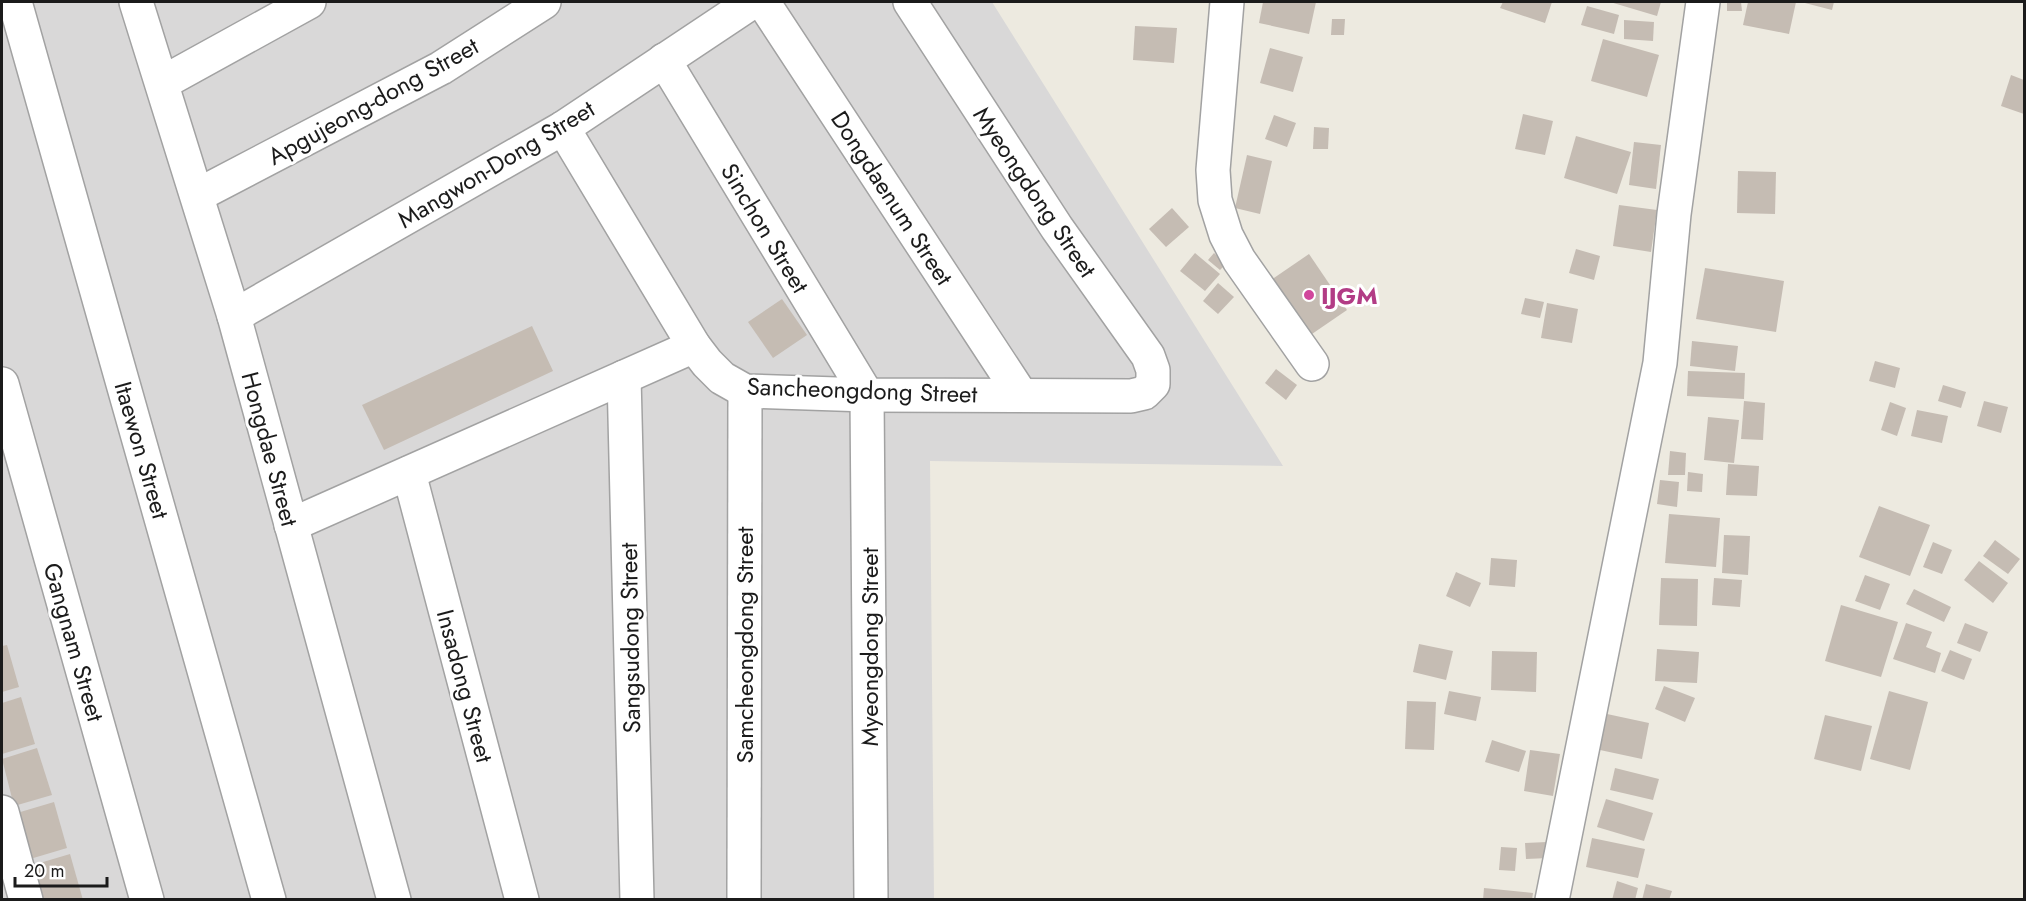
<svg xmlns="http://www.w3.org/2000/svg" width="2026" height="901" font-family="Jost,sans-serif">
<rect width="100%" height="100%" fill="#edeae0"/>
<polygon fill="#d9d8d8" points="2,2 992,2 1283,466 930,461 934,899 2,900"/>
<g fill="#c5bcb3">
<polygon points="1263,2 1316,2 1309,34 1259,23"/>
<polygon points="1503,2 1552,2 1545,23 1500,8"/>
<polygon points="1610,2 1661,2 1657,16"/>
<polygon points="1727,2 1741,2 1742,11 1727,11"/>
<polygon points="1748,2 1796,2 1789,34 1743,25"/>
<polygon points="1801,2 1834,2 1832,10"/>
<polygon points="1587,6 1619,15 1614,34 1581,25"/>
<polygon points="1332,19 1345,19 1344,35 1331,35"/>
<polygon points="1624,20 1654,22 1653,41 1624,39"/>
<polygon points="1135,26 1177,28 1174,63 1133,60"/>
<polygon points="1603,39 1659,55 1647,97 1591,81"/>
<polygon points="1270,48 1303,57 1293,92 1260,83"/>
<polygon points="2011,75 2024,80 2024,114 2001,106"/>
<polygon points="1523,114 1553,121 1545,155 1515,149"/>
<polygon points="1274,115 1296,123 1287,147 1265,139"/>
<polygon points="1314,127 1329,128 1328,149 1313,149"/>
<polygon points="1576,136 1631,152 1617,194 1564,178"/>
<polygon points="1634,142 1661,145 1656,189 1629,185"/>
<polygon points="1247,155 1272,161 1260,214 1235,208"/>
<polygon points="1738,171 1776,172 1775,214 1737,213"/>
<polygon points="1619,205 1657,210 1651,252 1613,246"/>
<polygon points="1172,208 1189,227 1166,247 1149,229"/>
<polygon points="1576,249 1600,256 1594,280 1569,273"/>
<polygon points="1195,253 1220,274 1205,291 1180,271"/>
<polygon points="1214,253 1226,264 1220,270 1208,260"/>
<polygon points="1309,254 1347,310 1309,336 1271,280"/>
<polygon points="1705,268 1784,281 1776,332 1696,319"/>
<polygon points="1218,283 1234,297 1218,314 1203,301"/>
<polygon points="1525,298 1544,302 1540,318 1521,314"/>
<polygon points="782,299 807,335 773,358 748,322"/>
<polygon points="1547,303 1578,309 1572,343 1541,338"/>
<polygon points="532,326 553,371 384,450 362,405"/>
<polygon points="1692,341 1738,346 1735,371 1690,366"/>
<polygon points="1875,361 1900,368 1895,388 1869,381"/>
<polygon points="1276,369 1297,385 1286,400 1265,383"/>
<polygon points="1688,371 1745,373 1744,399 1687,396"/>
<polygon points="1943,385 1966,392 1961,408 1938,401"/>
<polygon points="1744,401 1765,403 1763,440 1741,439"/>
<polygon points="1984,401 2008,407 2001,433 1977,426"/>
<polygon points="1890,402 1906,408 1897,436 1881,430"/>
<polygon points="1917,410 1948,416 1942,443 1911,436"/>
<polygon points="1708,417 1739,420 1734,463 1704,460"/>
<polygon points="1670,451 1686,453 1685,475 1668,475"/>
<polygon points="1728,464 1759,466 1757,496 1726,495"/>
<polygon points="1688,472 1703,474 1702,492 1687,491"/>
<polygon points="1660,480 1679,482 1677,507 1657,504"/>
<polygon points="1879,506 1930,525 1910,576 1859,557"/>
<polygon points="1669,514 1720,518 1716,567 1665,563"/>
<polygon points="1724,535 1750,536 1748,575 1722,573"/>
<polygon points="1995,540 2020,559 2008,574 1983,556"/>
<polygon points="1933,542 1952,550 1942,574 1923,567"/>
<polygon points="1491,558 1517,560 1515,587 1489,585"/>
<polygon points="1979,561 2008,583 1993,603 1964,580"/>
<polygon points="1456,572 1481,583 1470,607 1446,596"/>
<polygon points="1865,575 1890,584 1880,610 1855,601"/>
<polygon points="1661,578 1698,579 1697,626 1659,625"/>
<polygon points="1714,578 1742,580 1740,607 1712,605"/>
<polygon points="1914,589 1951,607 1944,622 1906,604"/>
<polygon points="1841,605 1898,622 1881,677 1825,661"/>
<polygon points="1906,623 1932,632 1926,647 1941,653 1935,673 1893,659"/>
<polygon points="1965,623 1988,632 1980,652 1957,643"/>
<polygon points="1419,644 1453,651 1446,680 1413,672"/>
<polygon points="7,645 19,687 2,692 2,646"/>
<polygon points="1657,649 1699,652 1697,683 1655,681"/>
<polygon points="1950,650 1972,659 1964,680 1941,671"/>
<polygon points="1492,651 1537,652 1536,692 1491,690"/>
<polygon points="1664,686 1695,698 1685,722 1655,709"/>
<polygon points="1449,691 1481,697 1476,721 1444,714"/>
<polygon points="1889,691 1928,702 1910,770 1870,759"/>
<polygon points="21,697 35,744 2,754 2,703"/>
<polygon points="1407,701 1436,702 1434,750 1405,749"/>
<polygon points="1607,714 1649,723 1642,759 1600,750"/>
<polygon points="1825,715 1872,726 1861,771 1814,759"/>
<polygon points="1492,740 1526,751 1519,772 1485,762"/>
<polygon points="37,748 52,795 14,806 2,759"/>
<polygon points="1530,750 1560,754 1553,796 1524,791"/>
<polygon points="1615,768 1659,779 1653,800 1610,790"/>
<polygon points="1606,799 1653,813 1644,841 1597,827"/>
<polygon points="54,802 67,848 30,859 17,813"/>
<polygon points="1592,838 1645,849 1638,878 1586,867"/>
<polygon points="1547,842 1549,858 1526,859 1525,843"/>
<polygon points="1501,847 1517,848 1515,871 1499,870"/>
<polygon points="70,854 83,900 43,900 33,865"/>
<polygon points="1617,881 1638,888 1635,900 1612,900"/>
<polygon points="1646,884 1672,891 1669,900 1642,900"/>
<polygon points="1484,888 1533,893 1532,900 1483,900"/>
</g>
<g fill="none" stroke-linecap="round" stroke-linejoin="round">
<g stroke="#a2a2a2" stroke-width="36">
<g id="street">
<polyline points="15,2 269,900"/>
<polyline points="136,2 234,316 394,900"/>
<polyline points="763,2 1021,395"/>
<polyline points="1227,2 1213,170 1215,200 1226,235 1239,260 1312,364"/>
<polyline points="664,60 867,395 871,900"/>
<polyline points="162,83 309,2"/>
<polyline points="563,128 694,346 707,363 722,378 745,391 867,395 1131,396 1144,393 1153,384 1153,370 1148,356 1057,228 910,2"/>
<polyline points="198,195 441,68 544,2"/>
<polyline points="234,316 563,128 752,2"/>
<polyline points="624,377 637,900"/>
<polyline points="2,384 147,900"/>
<polyline points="409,473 522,900"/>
<polyline points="291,525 694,346"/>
<polyline points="2,812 26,900"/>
<polyline points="744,900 745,391"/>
<polyline points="1552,900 1660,363 1674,214 1703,2"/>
</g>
</g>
<use href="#street" stroke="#fff" stroke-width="33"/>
</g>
<circle fill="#d1479c" stroke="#fff" stroke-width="2" cx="1309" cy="295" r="6"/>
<g text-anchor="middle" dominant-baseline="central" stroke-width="6" stroke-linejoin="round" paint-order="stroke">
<g font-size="24" fill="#1b1b1b" stroke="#fff">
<text transform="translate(373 101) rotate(-29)">Apgujeong-dong Street</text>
<text transform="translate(496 164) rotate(-31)">Mangwon-Dong Street</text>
<text transform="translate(1035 192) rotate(56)">Myeongdong Street</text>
<text transform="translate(892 198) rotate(57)">Dongdaenum Street</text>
<text transform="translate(765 228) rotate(59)">Sinchon Street</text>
<text transform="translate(862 390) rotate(2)">Sancheongdong Street</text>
<text transform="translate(270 449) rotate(75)">Hongdae Street</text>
<text transform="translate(142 450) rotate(74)">Itaewon Street</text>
<text transform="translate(630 638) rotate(-91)">Sangsudong Street</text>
<text transform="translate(74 642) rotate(74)">Gangnam Street</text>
<text transform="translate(744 645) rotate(-90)">Samcheongdong Street</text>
<text transform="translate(869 647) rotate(-90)">Myeongdong Street</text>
<text transform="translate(465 686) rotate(75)">Insadong Street</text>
</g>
<g font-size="24" font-weight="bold" fill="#b23c85" stroke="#fff" text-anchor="start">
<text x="1321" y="295">IJGM</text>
</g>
</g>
<rect width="2026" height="901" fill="none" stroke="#1b1b1b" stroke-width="6"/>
<path d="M15 877v9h92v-9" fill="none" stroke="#1b1b1b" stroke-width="3"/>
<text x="24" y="877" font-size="18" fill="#1b1b1b" stroke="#ffffff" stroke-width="4.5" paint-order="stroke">20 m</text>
</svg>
